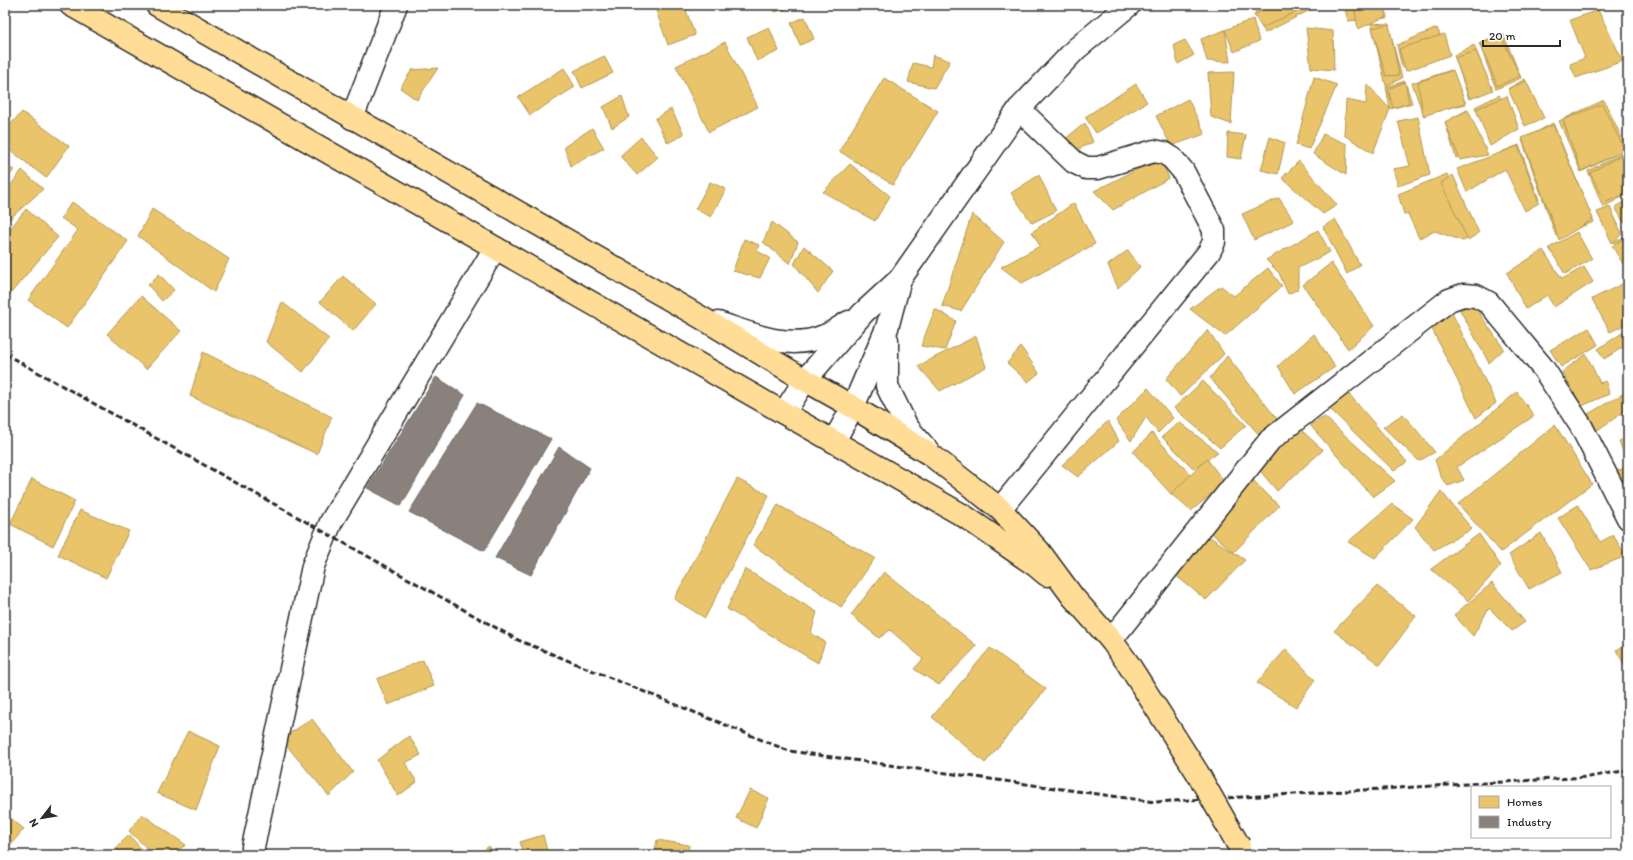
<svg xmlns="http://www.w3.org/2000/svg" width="1633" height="860" font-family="Itim,sans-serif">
<rect width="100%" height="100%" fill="#fff"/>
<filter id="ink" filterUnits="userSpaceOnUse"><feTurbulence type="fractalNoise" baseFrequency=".025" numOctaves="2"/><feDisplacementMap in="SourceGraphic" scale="8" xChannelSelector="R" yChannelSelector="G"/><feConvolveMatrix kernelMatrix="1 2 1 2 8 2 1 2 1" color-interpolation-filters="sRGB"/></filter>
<g filter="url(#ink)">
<g fill="#e9c46a" stroke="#b09657">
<polygon points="654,5 684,5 695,35 668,45"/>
<polygon points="773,5 800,5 775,12"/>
<polygon points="1270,5 1320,5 1265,33 1255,12"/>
<polygon points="1274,5 1310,5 1262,28 1254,15"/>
<polygon points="1344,5 1385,5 1387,18 1348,21"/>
<polygon points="1354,5 1385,5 1387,16 1358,29"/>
<polygon points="1522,5 1541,5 1524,11"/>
<polygon points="1598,10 1623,61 1576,78 1570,64 1585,58 1570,20"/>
<polygon points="805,17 814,39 800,45 791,23"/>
<polygon points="1253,19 1259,41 1234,52 1225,30"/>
<polygon points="1371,23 1388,24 1402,78 1386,86"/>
<polygon points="1389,24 1399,75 1386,76 1372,28"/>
<polygon points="769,27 779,51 757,61 747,37"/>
<polygon points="1306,28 1333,31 1334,70 1311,68"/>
<polygon points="1437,28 1448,54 1402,68 1397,45"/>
<polygon points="1225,30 1230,62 1207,61 1201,39"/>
<polygon points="1503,33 1521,78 1496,89 1479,43"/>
<polygon points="1444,34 1450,55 1406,71 1399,49"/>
<polygon points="1502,38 1520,76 1497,86 1480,42"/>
<polygon points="1185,40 1194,55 1178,64 1174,45"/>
<polygon points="725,42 758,107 709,132 676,66"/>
<polygon points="1474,45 1492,90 1469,99 1454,55"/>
<polygon points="1476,51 1493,90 1470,99 1455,58"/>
<polygon points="933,55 950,61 934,88 908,82 913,63 931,67"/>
<polygon points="604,56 613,73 582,88 574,71"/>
<polygon points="438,68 417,100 400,88 412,70"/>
<polygon points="564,68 575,87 530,115 518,97"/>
<polygon points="1451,70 1466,104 1423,114 1412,83"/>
<polygon points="1453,70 1465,103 1423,116 1418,82"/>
<polygon points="1234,72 1231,124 1211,117 1208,73"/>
<polygon points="1314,77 1337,85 1309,149 1296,145"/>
<polygon points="884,78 938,111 893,185 839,151"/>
<polygon points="1525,79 1542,116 1524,124 1509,88"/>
<polygon points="1405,81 1412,103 1390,109 1386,87"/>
<polygon points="1526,81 1544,118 1525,126 1508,89"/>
<polygon points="1405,82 1409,103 1393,108 1388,89"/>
<polygon points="1136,84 1147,102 1096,133 1085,117"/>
<polygon points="1367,84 1390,109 1373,153 1344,135 1346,100 1366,104"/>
<polygon points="1499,95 1518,129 1490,142 1475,107"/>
<polygon points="622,96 629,117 612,128 603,107"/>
<polygon points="1507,96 1519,129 1490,146 1476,109"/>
<polygon points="1188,99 1205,134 1171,146 1156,116"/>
<polygon points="1604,100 1627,149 1581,172 1559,121"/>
<polygon points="1602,104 1625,150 1581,171 1563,120"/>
<polygon points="671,109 684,134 668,143 655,119"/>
<polygon points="1467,110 1484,148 1456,158 1445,122"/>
<polygon points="1468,110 1488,155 1460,160 1445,122"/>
<polygon points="22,112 69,146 46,178 5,146 5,130"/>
<polygon points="1418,117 1430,175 1398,186 1393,169 1410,166 1398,121"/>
<polygon points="1085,123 1093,142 1072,152 1065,139"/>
<polygon points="1553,123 1594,222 1556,236 1522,140"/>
<polygon points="1553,125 1593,219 1559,240 1522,138"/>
<polygon points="592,128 604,148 571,166 564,147"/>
<polygon points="1228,133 1246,135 1241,159 1227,157"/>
<polygon points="1323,134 1347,144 1346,175 1313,154"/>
<polygon points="641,137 658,157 637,175 620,156"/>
<polygon points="1270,137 1285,143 1278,174 1261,170"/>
<polygon points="1519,145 1539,200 1523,204 1501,152"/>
<polygon points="1518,146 1539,203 1525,211 1505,169 1467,192 1457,169"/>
<polygon points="1628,150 1628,194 1603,207 1588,171"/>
<polygon points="1628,151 1628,193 1606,202 1590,173"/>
<polygon points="1160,158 1169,178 1113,210 1094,191"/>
<polygon points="1299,161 1337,205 1323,214 1282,178"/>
<polygon points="850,164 890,196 875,221 823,192"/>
<polygon points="5,166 14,170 5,181"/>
<polygon points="22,170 43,189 5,223 5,193"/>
<polygon points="1447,174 1478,234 1463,241 1435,231 1419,238 1408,214 1404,214 1398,194"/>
<polygon points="1039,175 1056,211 1032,223 1011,193"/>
<polygon points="1453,175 1479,233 1468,240 1441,183"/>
<polygon points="710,182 726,189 711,217 695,209"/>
<polygon points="1279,198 1294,221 1254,240 1242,214"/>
<polygon points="1628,199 1628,221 1624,223 1615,207"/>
<polygon points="72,202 128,241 67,328 28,300 78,230 61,218"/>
<polygon points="1074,203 1095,244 1022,283 1001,267 1040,246 1032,232"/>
<polygon points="1609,207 1619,226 1608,233 1598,214"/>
<polygon points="1610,207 1622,234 1612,243 1597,212"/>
<polygon points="26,209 58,237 5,300 5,235"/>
<polygon points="152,209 229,259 214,292 138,236"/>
<polygon points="972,214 1004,242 961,311 942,306"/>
<polygon points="1335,219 1360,265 1347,274 1323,227"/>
<polygon points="772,222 798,242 790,264 763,242"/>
<polygon points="1318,230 1330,252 1298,268 1298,289 1288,294 1279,273 1266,260"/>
<polygon points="1577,232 1592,259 1565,274 1549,248"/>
<polygon points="1628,235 1628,273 1614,242"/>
<polygon points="1628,236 1628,272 1612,246"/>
<polygon points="744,239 759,245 757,251 770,258 760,278 733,271"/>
<polygon points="804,246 833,271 818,293 794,264"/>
<polygon points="1128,250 1140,267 1118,288 1108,265"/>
<polygon points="1543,250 1562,279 1584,267 1593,282 1554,307 1547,295 1526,309 1507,273"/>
<polygon points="1331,263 1374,326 1348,349 1303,285"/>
<polygon points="1268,268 1282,286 1225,336 1190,309 1221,286 1234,296"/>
<polygon points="159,274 174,290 162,301 148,285"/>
<polygon points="343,276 376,304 353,331 320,302"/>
<polygon points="1624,283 1628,290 1628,323 1610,332 1592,299"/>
<polygon points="141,296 181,331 146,369 107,334"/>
<polygon points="282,302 329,339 303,372 266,342"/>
<polygon points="1473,304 1504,349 1489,363 1460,310"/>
<polygon points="935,309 956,321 945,350 921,346"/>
<polygon points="1451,311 1496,403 1476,418 1431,327"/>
<polygon points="1589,328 1598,345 1561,367 1550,350"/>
<polygon points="1628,329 1628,344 1604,359 1598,349"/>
<polygon points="1208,330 1224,354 1183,394 1180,396 1166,379"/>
<polygon points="1314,334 1335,367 1295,394 1278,366"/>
<polygon points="976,336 986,367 940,391 918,366"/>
<polygon points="1021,347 1039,373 1028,382 1007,363"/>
<polygon points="203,352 332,417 317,454 190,396"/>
<polygon points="1586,354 1600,383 1606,381 1609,394 1582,406 1562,372"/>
<polygon points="1227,356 1278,420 1260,436 1210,378"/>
<polygon points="1203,381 1246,425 1220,448 1174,408"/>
<polygon points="1148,388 1173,418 1158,433 1146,417 1131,441 1116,420"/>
<polygon points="1628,391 1628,409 1596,431 1588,414"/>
<polygon points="1517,392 1534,416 1457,467 1464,480 1448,486 1441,477 1435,460"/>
<polygon points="1349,394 1407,462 1394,471 1327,406"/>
<polygon points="1403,414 1435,452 1419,461 1383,427"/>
<polygon points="1325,417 1395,481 1373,497 1310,425"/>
<polygon points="1108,421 1119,441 1078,477 1062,465"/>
<polygon points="1179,422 1218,452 1194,469 1162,437"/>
<polygon points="1555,425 1592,484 1501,552 1458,504"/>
<polygon points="1300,429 1323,450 1277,491 1257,467"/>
<polygon points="1152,433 1193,477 1171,494 1133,452"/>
<polygon points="1628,438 1628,459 1626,460 1619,441"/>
<polygon points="1207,459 1225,483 1191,511 1171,494"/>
<polygon points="1628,467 1628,509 1610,473"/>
<polygon points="1251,478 1279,506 1234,552 1205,528"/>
<polygon points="32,479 75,501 53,546 10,524"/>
<polygon points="737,479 769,495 705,618 674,599"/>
<polygon points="1441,491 1472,529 1434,550 1415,527"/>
<polygon points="1392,504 1413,519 1375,558 1348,542"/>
<polygon points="778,505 875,558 841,607 753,545"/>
<polygon points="1578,505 1600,542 1613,535 1626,556 1591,570 1558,518"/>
<polygon points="80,510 129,531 106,578 58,555"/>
<polygon points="1198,529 1245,560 1206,600 1169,570"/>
<polygon points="1541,533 1562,572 1529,589 1509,555"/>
<polygon points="1479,534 1501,566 1468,601 1431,569"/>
<polygon points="745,569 817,612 811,633 825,642 818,663 727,609"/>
<polygon points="884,572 977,646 939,685 914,669 923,659 890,630 879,638 851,615"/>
<polygon points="1492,583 1525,622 1512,631 1489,608 1473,636 1454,615"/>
<polygon points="1377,586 1416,616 1380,665 1334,631"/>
<polygon points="1628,644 1628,671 1616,650"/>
<polygon points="990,648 1046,689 985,763 932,717"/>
<polygon points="1286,649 1315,680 1296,707 1257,683"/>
<polygon points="423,660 434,686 388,705 377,679"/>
<polygon points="312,719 353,772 329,796 281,739"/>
<polygon points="188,731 220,746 196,810 157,793"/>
<polygon points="409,736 421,755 405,763 417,782 398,796 377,760"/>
<polygon points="750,790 769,798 756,828 736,818"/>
<polygon points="5,814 24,829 5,851"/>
<polygon points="142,814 186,845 170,855 154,855 129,831"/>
<polygon points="129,835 144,852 139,855 109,855"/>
<polygon points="543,835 548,855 524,855 520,842"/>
<polygon points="657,840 689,845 688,855 654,855"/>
<polygon points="489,846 496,855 477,855"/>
</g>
<g fill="#8a817c" stroke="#6e6764">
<polygon points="436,377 465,395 401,506 367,488"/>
<polygon points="477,403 551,439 484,551 409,512"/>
<polygon points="559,447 590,468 531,575 495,558"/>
</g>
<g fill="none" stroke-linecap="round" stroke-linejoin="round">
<g stroke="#2b2b2b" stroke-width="25">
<g id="minor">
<polyline points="352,118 396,5"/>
<path d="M 718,323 C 752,334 789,351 824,336 C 833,333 841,326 849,322"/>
<polyline points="887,340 887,386 907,427 928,451"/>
<polyline points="784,413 805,380 863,313 900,279 1019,109 1076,49 1129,5"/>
<polyline points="834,441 853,407 887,328 900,279"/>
<polyline points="1000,509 1209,252 1214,242 1214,230 1183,171 1172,158 1164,153 1154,151 1098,168 1086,168 1074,162 1019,109"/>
<polyline points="1111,640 1270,440 1449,300 1463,295 1476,296 1489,303 1543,368 1581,426 1628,518"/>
<polyline points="253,855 253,847 313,566 331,522 495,248"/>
</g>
</g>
<g stroke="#2b2b2b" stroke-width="25">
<g id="major">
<polyline points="71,5 964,516 1035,565 1047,575"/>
<polyline points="157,5 702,318 805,380 853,407 931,455 1000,509 1039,551 1073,597 1111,640 1127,662 1197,772"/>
</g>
</g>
<use href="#minor" stroke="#fff" stroke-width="22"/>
<use href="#major" stroke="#ffdd96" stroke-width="22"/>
<polyline stroke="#2b2b2b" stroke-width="3" stroke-dasharray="6 3" stroke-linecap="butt" points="5,354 518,640 789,751 1155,802 1589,777 1628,770"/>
<g stroke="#2b2b2b" stroke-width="25" stroke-linecap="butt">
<polyline id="major-bridge" points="1197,772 1239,846"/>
</g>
<use href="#major-bridge" stroke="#ffdd96" stroke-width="22"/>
</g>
</g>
<rect width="1633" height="860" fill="none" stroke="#fff" stroke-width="20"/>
<rect x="10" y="10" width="1613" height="840" fill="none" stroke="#2b2b2b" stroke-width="1.5" filter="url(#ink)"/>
<rect x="1471" y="786" width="140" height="52" fill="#ffffff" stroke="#aaaaaa"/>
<rect x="1479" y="796" width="20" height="12" fill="#e9c46a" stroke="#aaaaaa"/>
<text x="1507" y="806" font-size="12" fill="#2b2b2b">Homes</text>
<rect x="1479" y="816" width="20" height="12" fill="#8a817c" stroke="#aaaaaa"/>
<text x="1507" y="826" font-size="12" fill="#2b2b2b">Industry</text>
<g transform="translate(42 818) rotate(239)" stroke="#ffffff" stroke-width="3" paint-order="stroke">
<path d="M0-3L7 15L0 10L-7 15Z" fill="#2b2b2b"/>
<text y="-6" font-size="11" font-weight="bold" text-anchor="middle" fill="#2b2b2b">N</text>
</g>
<path d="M1483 40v6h77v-6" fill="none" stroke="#2b2b2b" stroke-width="2"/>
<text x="1489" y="40" font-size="12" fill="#2b2b2b" stroke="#ffffff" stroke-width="3" paint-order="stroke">20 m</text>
</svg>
